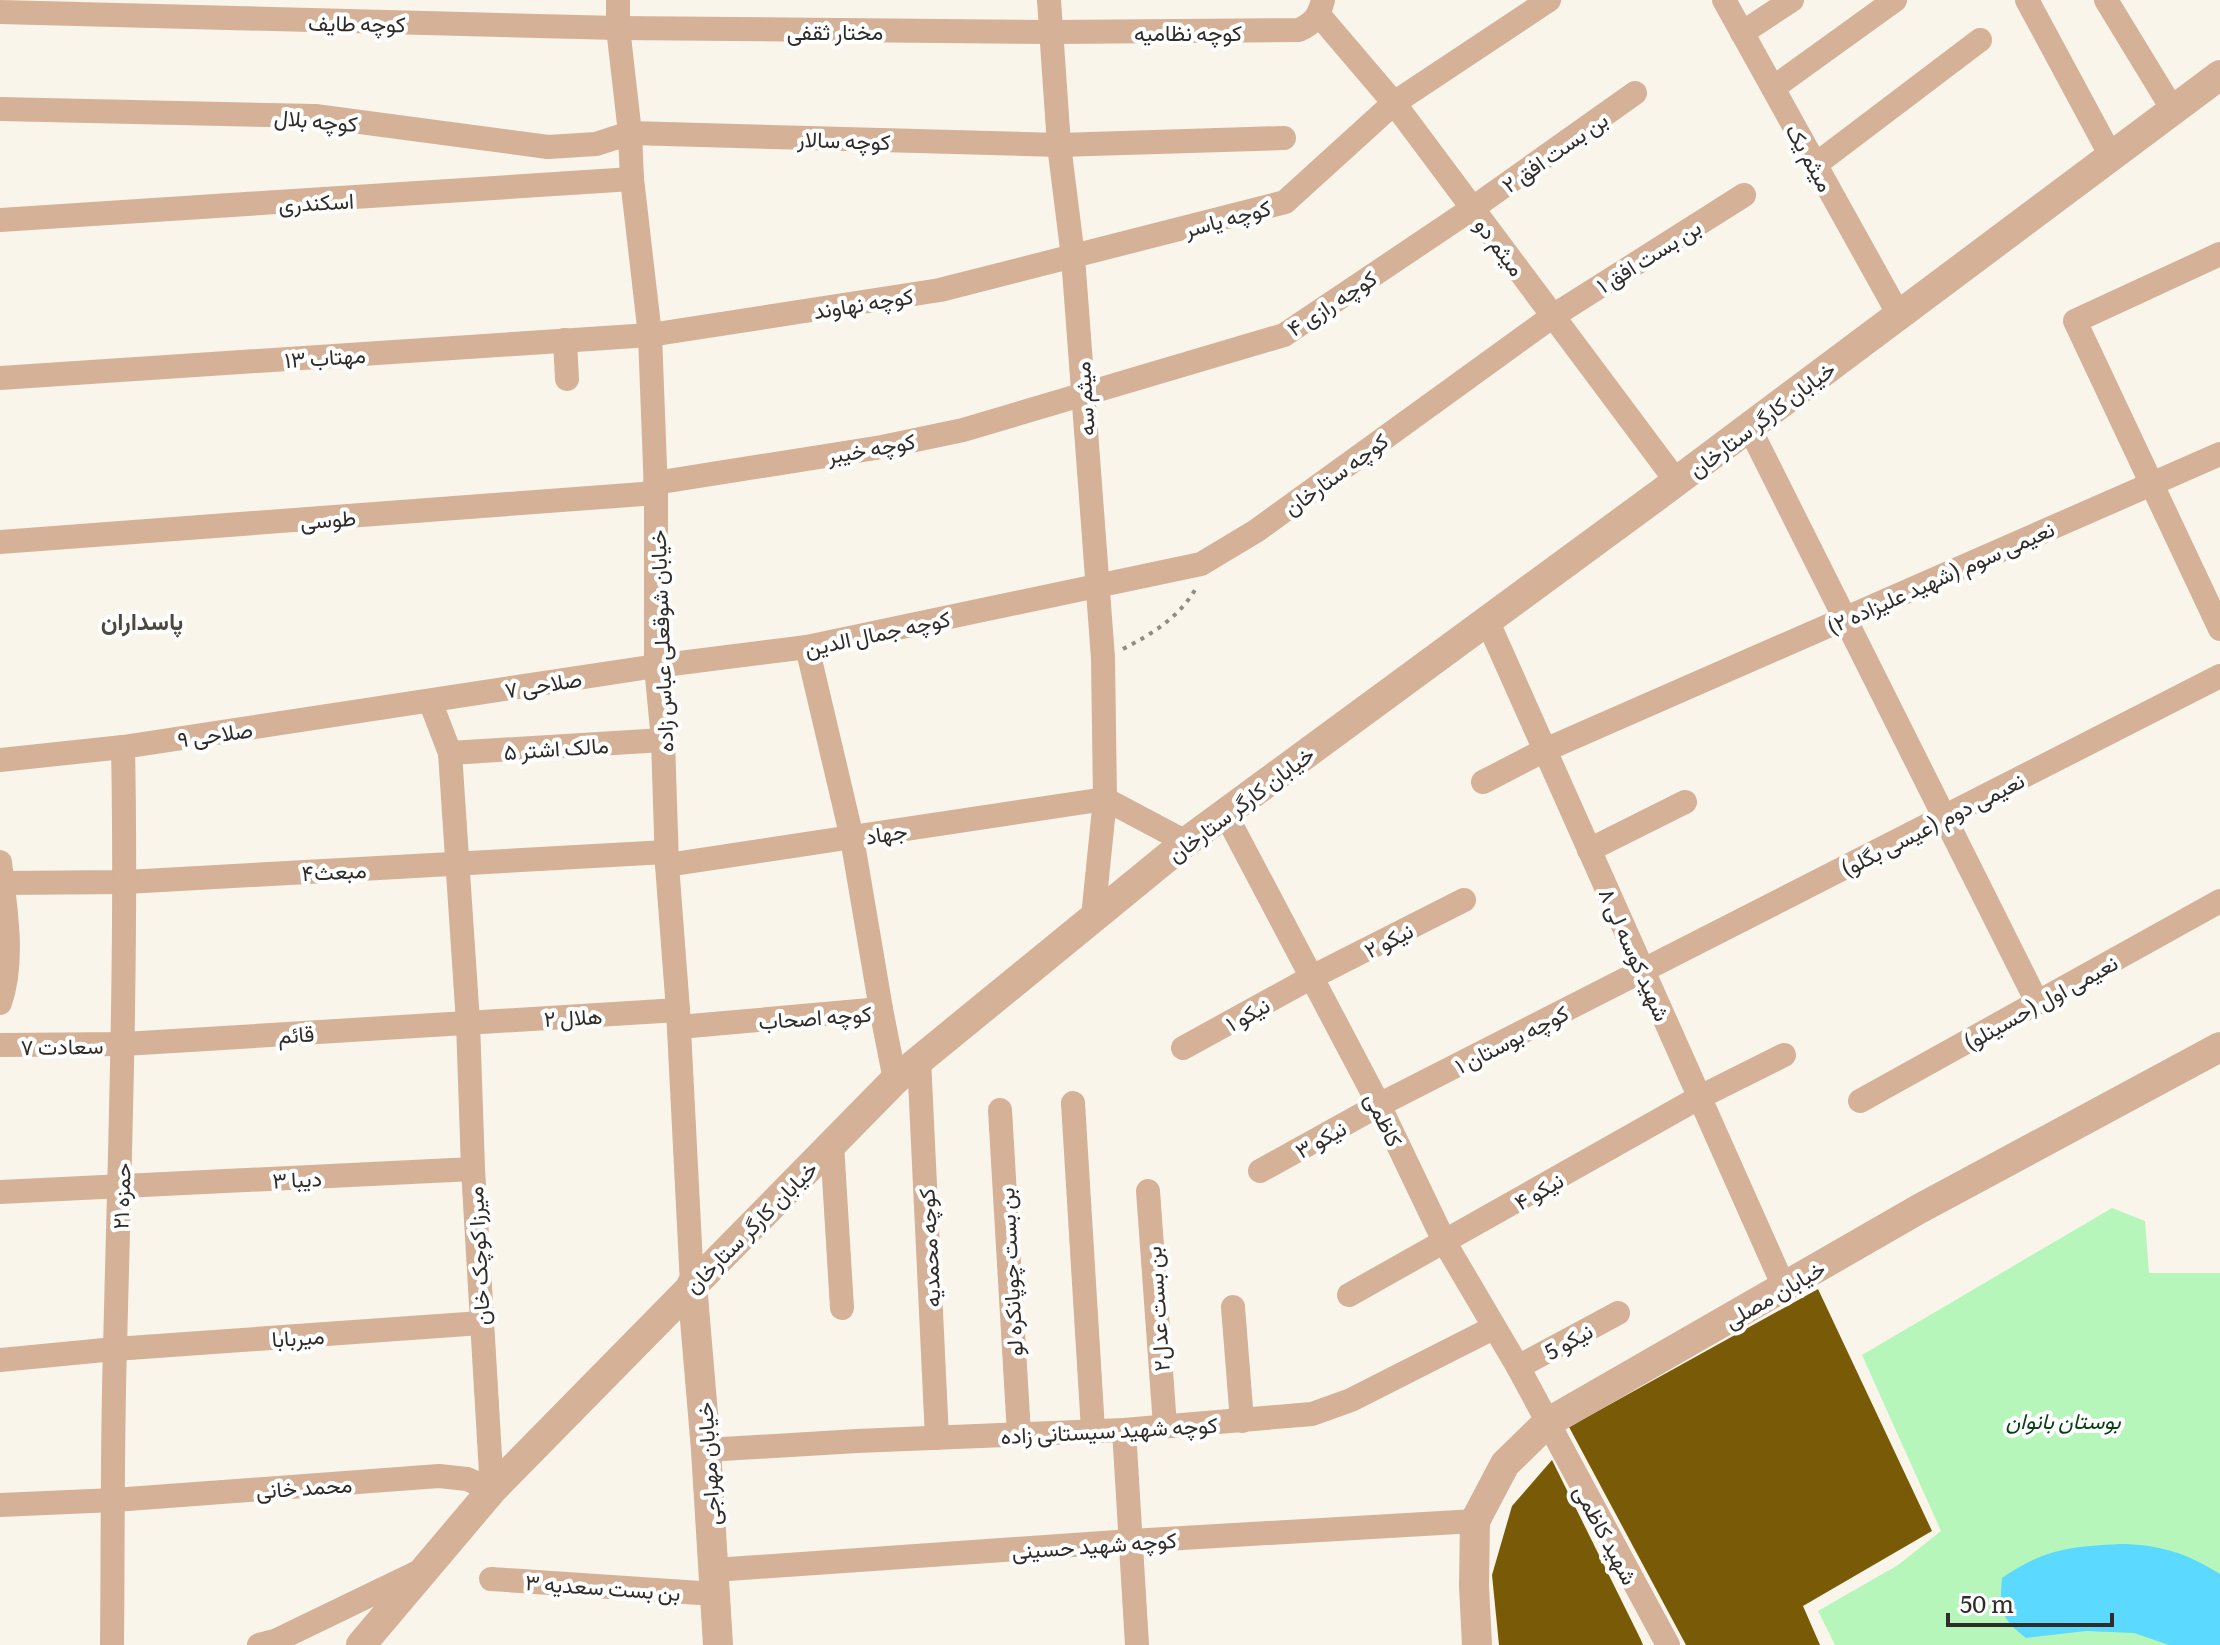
<svg xmlns="http://www.w3.org/2000/svg" width="2220" height="1645" font-family="Literata,Vazirmatn,serif">
<rect width="100%" height="100%" fill="#f9f5eb"/>
<polygon fill="#b6f6bb" points="2112,1208 2145,1221 2149,1273 2220,1273 2220,1645 1835,1645 1818,1611 1898,1565 1941,1531 1862,1355"/>
<path fill="#5bd9fe" d="M 2119,1544 C 2158,1544 2187,1553 2220,1574 L 2220,1645 L 2169,1645 L 2134,1633 L 2086,1631 L 2026,1638 C 2001,1619 1999,1610 2002,1578 C 2044,1549 2069,1547 2119,1544 Z"/>
<g fill="#795b07">
<polygon points="1818,1289 1932,1531 1803,1606 1820,1645 1686,1645 1569,1427"/>
<polygon points="1552,1460 1641,1640 1643,1645 1499,1645 1492,1575 1512,1506"/>
</g>
<g fill="none" stroke-linecap="round" stroke-linejoin="round">
<path stroke="#8f8c86" stroke-width="4" stroke-dasharray="4 6" stroke-linecap="butt" d="M 1123,649 C 1152,634 1178,618 1195,590"/>
<g stroke="#d4b197" stroke-width="24">
<polyline points="618,0 618,28 630,133 632,179 650,335 656,493 656,666 663,740 667,865 678,1010 692,1284"/>
<polyline points="1049,0 1059,145 1073,257 1103,658 1105,799 1093,917"/>
<polyline points="1724,0 1899,315"/>
<polyline points="2027,0 2111,156"/>
<polyline points="2106,0 2173,110"/>
<path d="M 0,12 L 618,28 L 1052,32 L 1299,30 C 1314,23 1319,16 1323,0"/>
<polyline points="1319,15 1394,103 1677,482"/>
<polyline points="1742,33 1792,0"/>
<polyline points="1773,88 1895,0"/>
<polyline points="0,109 315,116 548,147 596,144 630,133 1059,145 1284,138"/>
<polyline points="1815,165 1980,40"/>
<polyline points="0,220 632,179"/>
<polyline points="2220,254 2075,321 2220,629"/>
<polyline points="565,340 567,379"/>
<polyline points="0,378 650,335 940,290 1285,202 1394,103 1549,0"/>
<polyline points="1749,427 2037,1002"/>
<polyline points="655,483 882,447 963,430 1284,335 1473,208 1635,93"/>
<polyline points="0,542 656,493"/>
<polyline points="1487,620 1784,1287"/>
<polyline points="807,647 852,838 881,1009"/>
<polyline points="450,753 663,740"/>
<polyline points="0,760 123,747 656,666 807,647 1201,564 1256,531 1553,316 1744,195"/>
<polyline points="1483,782 1545,750 2220,454"/>
<polyline points="1105,799 1186,842"/>
<polyline points="1225,813 1379,1105 1445,1243 1518,1367 1668,1645"/>
<polyline points="1589,850 1685,802"/>
<path d="M 0,862 C 5,907 15,959 0,1003"/>
<polyline points="667,865 1105,799"/>
<polyline points="2,883 126,882 666,852"/>
<polyline points="679,1027 881,1009 895,1080"/>
<polyline points="0,1045 124,1044 678,1010"/>
<polyline points="1183,1048 1312,977 1464,900"/>
<polyline points="919,1059 937,1438"/>
<polyline points="1860,1101 2220,901"/>
<polyline points="1073,1103 1093,1430"/>
<polyline points="1000,1110 1019,1434"/>
<polyline points="832,1144 842,1308"/>
<polyline points="1260,1171 1379,1105 2220,676"/>
<polyline points="1148,1191 1165,1426"/>
<polyline points="0,1192 473,1169"/>
<polyline points="1349,1295 1700,1097 1784,1055"/>
<polyline points="1233,1307 1242,1421"/>
<polyline points="0,1360 115,1349 481,1323"/>
<polyline points="1518,1367 1618,1313"/>
<polyline points="1124,1430 1137,1645"/>
<polyline points="706,1450 857,1441 1124,1430 1312,1414 1351,1400 1493,1328"/>
<polyline points="0,1505 114,1500 439,1476 467,1479 492,1490 473,1169 468,1022 450,753 430,701"/>
<polyline points="714,1570 1131,1541 1475,1521"/>
<polyline points="491,1579 715,1594"/>
<path d="M 112,1645 C 113,1546 112,1447 115,1348 C 120,1147 127,948 123,747"/>
<polyline points="259,1645 275,1641 420,1571"/>
</g>
<g stroke="#d4b197" stroke-width="30">
<polyline points="692,1284 706,1450 718,1645"/>
<polyline points="361,1645 492,1490 895,1080 1186,842 1661,493 2220,75"/>
<polyline points="1477,1645 1474,1586 1475,1521 1505,1464 1547,1423 1919,1209 2220,1047"/>
</g>
</g>
<g text-anchor="middle" dominant-baseline="central" stroke-width="8" stroke-linejoin="round" paint-order="stroke">
<g font-size="22" fill="#2f2d2a" stroke="#fff">
<text transform="translate(357 22) rotate(1)">کوچه طایف</text>
<text x="835" y="30">مختار ثقفی</text>
<text x="1188" y="31">کوچه نظامیه</text>
<text transform="translate(316 119) rotate(5)">کوچه بلال</text>
<text transform="translate(844 139) rotate(2)">کوچه سالار</text>
<text transform="translate(1554 151) rotate(-35)">بن بست افق ۲</text>
<text transform="translate(1811 157) rotate(61)">میثم یک</text>
<text transform="translate(316 201) rotate(-3)">اسکندری</text>
<text transform="translate(1227 217) rotate(-15)">کوچه یاسر</text>
<text transform="translate(1501 246) rotate(53)">میثم دو</text>
<text transform="translate(1648 255) rotate(-32)">بن بست افق ۱</text>
<text transform="translate(863 302) rotate(-9)">کوچه نهاوند</text>
<text transform="translate(1331 302) rotate(-33)">کوچه رازی ۴</text>
<text transform="translate(325 356) rotate(-4)">مهتاب ۱۳</text>
<text transform="translate(1083 399) rotate(-94)">میثم سه</text>
<text transform="translate(1761 418) rotate(-37)">خیابان کارگر ستارخان</text>
<text transform="translate(871 447) rotate(-10)">کوچه خیبر</text>
<text transform="translate(1335 473) rotate(-36)">کوچه ستارخان</text>
<text transform="translate(328 518) rotate(-4)">طوسی</text>
<text transform="translate(1940 576) rotate(-24)">نعیمی سوم (شهید علیزاده ۲)</text>
<text transform="translate(877 632) rotate(-12)">کوچه جمال الدین</text>
<text transform="translate(660 641) rotate(-92)">خیابان شوقعلی عباس زاده</text>
<text transform="translate(543 683) rotate(-9)">صلاحی ۷</text>
<text transform="translate(215 733) rotate(-8)">صلاحی ۹</text>
<text transform="translate(556 747) rotate(-4)">مالک اشتر ۵</text>
<text transform="translate(1240 803) rotate(-37)">خیابان کارگر ستارخان</text>
<text transform="translate(1932 823) rotate(-27)">نعیمی دوم (عیسی بگلو)</text>
<text transform="translate(886 832) rotate(-9)">جهاد</text>
<text transform="translate(334 870) rotate(-3)">مبعث۴</text>
<text transform="translate(1388 939) rotate(-27)">نیکو ۲</text>
<text transform="translate(1636 954) rotate(66)">شهید کوسه لی ۸</text>
<text transform="translate(2040 1001) rotate(-29)">نعیمی اول (حسینلو)</text>
<text transform="translate(1247 1013) rotate(-29)">نیکو ۱</text>
<text transform="translate(573 1016) rotate(-3)">هلال ۲</text>
<text transform="translate(815 1016) rotate(-4)">کوچه اصحاب</text>
<text transform="translate(296 1033) rotate(-4)">قائم</text>
<text transform="translate(1511 1038) rotate(-27)">کوچه بوستان ۱</text>
<text transform="translate(62 1045) rotate(-1)">سعادت ۷</text>
<text transform="translate(1385 1119) rotate(64)">کاظمی</text>
<text transform="translate(1320 1138) rotate(-29)">نیکو ۳</text>
<text transform="translate(297 1178) rotate(-3)">دیبا ۳</text>
<text transform="translate(1538 1190) rotate(-30)">نیکو ۴</text>
<text transform="translate(120 1196) rotate(-88)">حمزه ۲۱</text>
<text transform="translate(750 1226) rotate(-45)">خیابان کارگر ستارخان</text>
<text transform="translate(928 1248) rotate(-93)">کوچه محمدیه</text>
<text transform="translate(477 1256) rotate(-93)">میرزا کوچک خان</text>
<text transform="translate(1009 1272) rotate(-93)">بن بست چوپانکره لو</text>
<text transform="translate(1774 1293) rotate(-30)">خیابان مصلی</text>
<text transform="translate(1156 1309) rotate(-94)">بن بست عدل۲</text>
<text transform="translate(298 1336) rotate(-4)">میربابا</text>
<text transform="translate(1568 1340) rotate(-29)">نیکو 5</text>
<text transform="translate(1109 1429) rotate(-3)">کوچه شهید سیستانی زاده</text>
<text transform="translate(707 1464) rotate(-94)">خیابان مهراجی</text>
<text transform="translate(304 1486) rotate(-4)">محمد خانی</text>
<text transform="translate(1607 1534) rotate(62)">شهید کاظمی</text>
<text transform="translate(1094 1544) rotate(-4)">کوچه شهید حسینی</text>
<text transform="translate(603 1586) rotate(4)">بن بست سعدیه ۳</text>
</g>
<g font-size="22" font-style="italic" fill="#094116" stroke="#fff">
<text x="2063" y="1419">بوستان بانوان</text>
</g>
<g font-size="24" font-weight="bold" fill="#4c4840" stroke="#fff">
<text x="142" y="619">پاسداران</text>
</g>
</g>
<path d="M1948 1613v12h164v-12" fill="none" stroke="#2f2d2a" stroke-width="4"/>
<text x="1960" y="1613" font-size="24" fill="#2f2d2a" stroke="#ffffff" stroke-width="6" paint-order="stroke">50 m</text>
</svg>
